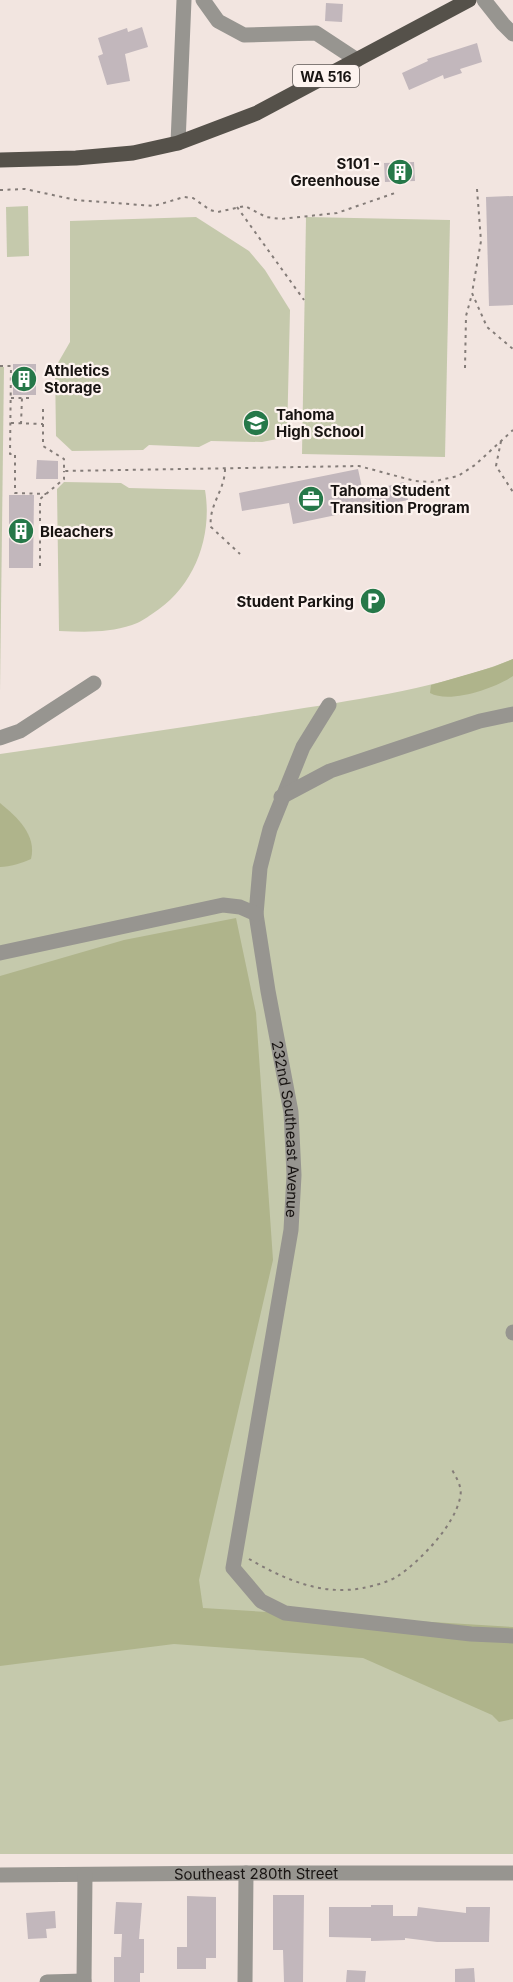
<svg xmlns="http://www.w3.org/2000/svg" width="513" height="1982" font-family="Inter,sans-serif">
<rect width="100%" height="100%" fill="#f2e5e0"/>
<g fill="#c5c9ac">
<polygon points="28,206 29,256 7,257 6,207"/>
<polygon points="196,217 249,251 265,270 290,310 287,437 262,442 211,441 199,447 149,445 143,450 72,451 56,436 55,368 70,342 70,221"/>
<polygon points="306,217 450,220 445,457 302,454"/>
<polygon points="0,367 4,367 0,692"/>
<path d="M 64,482 L 121,483 L 129,488 L 205,490 C 213,537 194,588 152,614 C 146,618 139,623 132,625 C 108,633 85,632 59,631 L 57,489 Z"/>
<path d="M 513,659 L 513,1854 L 0,1854 L 0,754 C 98,740 195,726 292,710 C 366,698 443,687 513,659 Z"/>
</g>
<g fill="#afb48b">
<path d="M 513,659 L 513,676 C 495,688 450,704 430,693 L 431,685 L 493,667 Z"/>
<path d="M 0,803 C 17,817 37,835 31,859 C 22,863 10,867 0,867 Z"/>
<polygon points="236,918 256,1013 273,1260 199,1580 203,1608 513,1627 513,1719 499,1722 492,1715 363,1658 174,1644 0,1666 0,976 124,940"/>
</g>
<g fill="#c2b7bc">
<polygon points="326,3 343,4 342,22 325,21"/>
<polygon points="142,27 148,47 125,54 130,81 107,85 98,56 103,54 98,38 127,28 128,32"/>
<polygon points="477,43 482,62 460,69 462,73 444,79 443,75 409,90 402,73 428,61 427,59"/>
<polygon points="414,162 415,181 385,182 384,163"/>
<polygon points="513,196 513,305 489,306 486,197"/>
<rect x="13" y="364" width="23" height="31"/>
<polygon points="37,460 58,461 58,479 36,479"/>
<polygon points="358,469 363,492 404,482 408,500 293,524 289,503 242,511 239,493"/>
<polygon points="9,495 34,495 33,568 9,568"/>
<polygon points="273,1895 304,1895 303,1982 284,1982 283,1950 273,1950"/>
<polygon points="187,1896 216,1897 216,1958 206,1958 206,1969 177,1969 177,1947 187,1947"/>
<polygon points="116,1902 142,1903 139,1939 144,1939 144,1973 140,1973 140,1982 114,1982 114,1957 121,1957 122,1934 114,1934"/>
<polygon points="371,1905 393,1905 393,1916 417,1916 418,1907 466,1913 466,1907 490,1907 489,1942 437,1942 405,1938 405,1940 371,1941 371,1938 329,1937 329,1907 371,1907"/>
<polygon points="55,1911 56,1928 46,1929 47,1938 28,1939 26,1913"/>
<polygon points="474,1968 475,1982 455,1982 455,1969"/>
<polygon points="347,1970 366,1971 365,1982 346,1982"/>
</g>
<g fill="none" stroke-linecap="round" stroke-linejoin="round">
<g stroke="#847c78" stroke-width="2" stroke-dasharray="3 4.5" stroke-linecap="butt">
<polyline points="477,189 481,241 472,293 487,327 513,349"/>
<polyline points="0,190 25,189 76,200 154,206 184,197 193,198 210,210 218,212 245,206 266,217 281,219 337,213 395,193"/>
<polyline points="237,207 304,300"/>
<polyline points="0,366 11,366 10,454 15,454 15,493 46,494"/>
<polyline points="465,368 466,316 472,294"/>
<polyline points="11,398 31,398"/>
<polyline points="43,409 43,446 64,459 64,471 359,466 415,481 431,482 458,476 475,465 513,430"/>
<polyline points="11,423 43,424"/>
<polyline points="21,424 22,398"/>
<polyline points="501,441 496,466 513,492"/>
<path d="M 225,469 C 225,490 208,506 211,527 L 240,554"/>
<polyline points="40,566 40,499 64,479 64,471"/>
<path d="M 249,1559 C 284,1579 321,1596 363,1588 C 373,1586 389,1582 398,1576 C 421,1560 454,1526 460,1498 C 463,1487 456,1477 451,1468"/>
</g>
<g stroke="#979590" stroke-width="15">
<polyline points="203,0 218,21 244,35 316,33 357,60"/>
<polyline points="484,0 503,24 513,34"/>
<polyline points="178,143 184,0"/>
<path id="s1" d="M 329,705 L 303,747 L 270,829 L 260,868 L 256,914 L 268,991 L 291,1112 L 294,1175 L 291,1230 L 233,1568 L 261,1601 L 285,1613 L 471,1634 L 513,1636"/>
<polyline points="0,738 20,731 94,683"/>
<polyline points="281,797 330,771 480,721 513,714"/>
<polyline points="0,953 223,905 240,907 256,914"/>
<polyline points="513,1332 513,1333"/>
<path id="s2" d="M 0,1875 L 246,1873 L 513,1873"/>
<polyline points="47,1982 84,1981"/>
<polyline points="84,1982 85,1875"/>
<polyline points="245,1982 246,1873"/>
</g>
<polyline stroke="#55514a" stroke-width="15" points="0,160 76,158 133,153 178,143 257,113 469,0"/>
</g>
<defs>
<g id="building-disc" transform="scale(1.35)"><circle r="9.5" fill="#267849" stroke="#fdf3ef"/><path d="M-4-6H4V6H1V3H-1V6H-4ZM-2.5-4.3h1.7v1.8h-1.7ZM.8-4.3h1.7v1.8H.8ZM-2.5-1h1.7V.8h-1.7ZM.8-1h1.7V.8H.8Z" fill="#fff"/></g>
<g id="school-disc" transform="scale(1.35)"><circle r="9.5" fill="#267849" stroke="#fdf3ef"/><path d="M0-5L7-2L0 1L-7-2ZM-4 1L0 2.5L4 1V4Q0 6-4 4Z" fill="#fff"/></g>
<g id="office-disc" transform="scale(1.35)"><circle r="9.5" fill="#267849" stroke="#fdf3ef"/><path d="M-6-3h4V-5.5h4V-3h4V5H-6ZM-1-4.5V-3h2v-1.5ZM-6 0V1H6V0Z" fill="#fff"/></g>
<g id="parking-disc" transform="scale(1.35)"><circle r="9.5" fill="#267849" stroke="#fdf3ef"/><path d="M-3.5-5.5H1a3.5 3.5 0 0 1 0 7H-1V5.5H-3.5ZM-1-3.4V-.6H.8a1.4 1.4 0 0 0 0-2.8Z" fill="#fff"/></g>
</defs>
<g fill-rule="evenodd">
<use href="#building-disc" x="400" y="172"/>
<use href="#building-disc" x="24" y="379"/>
<use href="#school-disc" x="256" y="423"/>
<use href="#office-disc" x="311" y="499"/>
<use href="#building-disc" x="21" y="531"/>
<use href="#parking-disc" x="373" y="601"/>
</g>
<g text-anchor="middle" dominant-baseline="central" stroke-width="4.5" stroke-linejoin="round" paint-order="stroke">
<rect fill="#fdf3ef" stroke="#5d5754" stroke-width="1.5" x="293" y="65" width="66" height="22" rx="4.5"/>
<g font-size="14" font-weight="bold" fill="#181412">
<text x="326" y="76">WA 516</text>
</g>
<g font-size="15" font-weight="bold" fill="#181412" stroke="#fdf3ef" text-anchor="start">
<text x="380" y="163" text-anchor="end">S101 -<tspan x="380" dy="17">Greenhouse</tspan></text>
<text x="44" y="370">Athletics<tspan x="44" dy="17">Storage</tspan></text>
<text x="276" y="414">Tahoma<tspan x="276" dy="17">High School</tspan></text>
<text x="330" y="490">Tahoma Student<tspan x="330" dy="17">Transition Program</tspan></text>
<text x="40" y="531">Bleachers</text>
<text x="354" y="601" text-anchor="end">Student Parking</text>
</g>
<g font-size="15" fill="#181412" stroke="#fdf3ef">
<text stroke="none"><textPath href="#s1" startOffset="442">232nd Southeast Avenue</textPath></text>
<text stroke="none"><textPath href="#s2" startOffset="256">Southeast 280th Street</textPath></text>
</g>
</g>
</svg>
